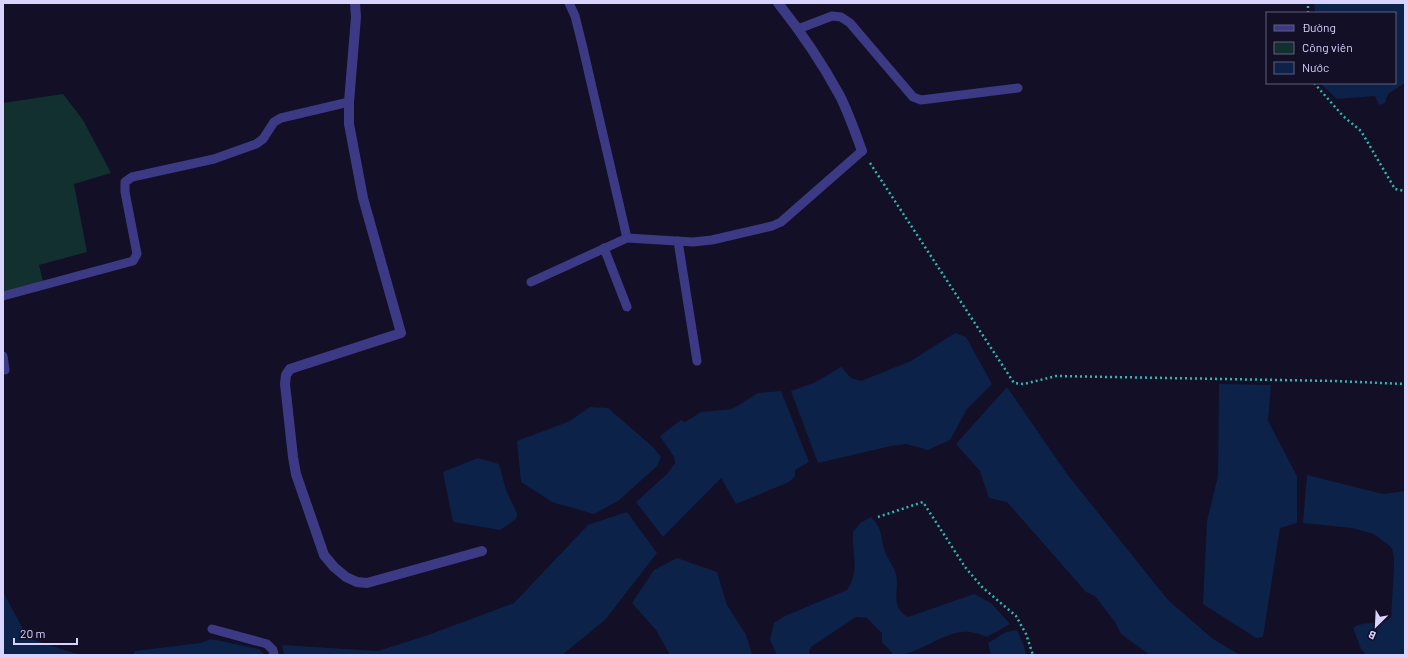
<svg xmlns="http://www.w3.org/2000/svg" width="1408" height="658" font-family="Barlow,sans-serif">
<rect width="100%" height="100%" fill="#130f26"/>
<polygon fill="#12302f" points="63,94 83,120 111,173 74,184 87,252 39,265 45,289 7,298 3,301 3,103"/>
<g fill="#0c2248">
<polygon points="1314,3 1405,3 1405,83 1388,94 1385,103 1379,105 1375,96 1337,99 1320,83 1395,83 1395,13 1315,13"/>
<polygon points="955,333 966,337 992,384 967,409 950,440 928,450 906,444 891,446 818,463 791,391 816,382 841,367 851,378 861,381 911,361"/>
<polygon points="1219,384 1271,385 1268,421 1297,476 1297,523 1280,528 1263,637 1256,638 1203,604 1207,521 1218,476"/>
<polygon points="1007,387 1067,474 1168,600 1213,639 1240,655 1150,655 1121,634 1115,622 1095,596 1086,592 1007,502 989,498 980,471 956,444"/>
<polygon points="781,391 809,462 795,470 795,476 789,482 736,504 721,478 663,537 636,502 668,473 675,463 674,457 660,436 681,420 685,422 701,412 732,409 758,393"/>
<polygon points="590,407 608,408 654,448 661,457 657,466 618,501 594,514 552,502 521,482 517,441 570,421"/>
<polygon points="478,458 499,464 506,490 517,513 516,519 500,530 453,522 443,472"/>
<path d="M 1307,475 L 1383,494 L 1405,491 L 1405,655 L 1366,655 L 1361,649 L 1353,628 C 1365,619 1382,627 1391,617 L 1394,568 L 1394,558 L 1392,548 L 1374,534 L 1352,528 L 1303,523 Z"/>
<polygon points="627,512 657,553 605,620 562,655 284,655 282,645 378,651 428,635 514,603 588,525"/>
<path d="M 871,517 C 884,530 880,539 886,554 C 889,561 894,567 896,574 C 900,591 889,606 908,617 L 974,594 L 991,603 L 1010,624 L 987,637 C 979,634 971,631 963,632 C 938,634 920,655 894,655 L 882,642 L 882,633 L 867,618 L 856,617 L 811,647 L 809,652 L 810,655 L 777,655 L 770,640 L 774,623 L 785,616 L 847,590 C 860,571 852,553 853,532 L 860,523 Z"/>
<polygon points="677,558 717,572 727,605 746,635 752,654 751,655 670,655 656,630 632,603 654,570"/>
<polygon points="3,592 28,638 74,653 84,655 3,655"/>
<polygon points="1017,630 1024,646 1026,655 991,655 988,643 1006,632"/>
<polygon points="211,639 259,649 265,655 133,655 135,651 200,643"/>
</g>
<g fill="none" stroke-linecap="round" stroke-linejoin="round">
<g stroke="#2fb8b0" stroke-width="2.5" stroke-dasharray="2 3" stroke-linecap="butt">
<polyline points="1308,13 1308,3"/>
<polyline points="1314,83 1343,116 1361,131 1395,189 1405,191"/>
<polyline points="870,163 1014,383 1024,384 1056,376 1335,381 1405,384"/>
<polyline points="878,517 923,502 965,567 982,587 1016,616 1026,634 1033,655"/>
</g>
<g stroke="#3d3a85" stroke-width="9">
<polyline points="569,3 575,16 582,44 627,238 693,242 712,240 772,226 781,222 862,151"/>
<polyline points="798,29 832,16 841,17 850,23 913,97 921,100 1018,88"/>
<polyline points="678,241 697,361"/>
<polyline points="604,248 627,307"/>
<polyline points="531,282 627,238"/>
<polyline points="3,296 133,261 137,254 125,192 125,182 132,177 214,159 256,144 263,139 274,122 281,118 349,102"/>
<polyline points="3,356 5,370"/>
<polyline points="212,629 267,644 273,650 274,655"/>
</g>
<g stroke="#3d3a85" stroke-width="10">
<polyline points="355,3 356,17 349,102 349,124 363,198 401,333 290,369 286,375 285,384 293,457 296,474 324,555 334,567 346,577 357,582 367,583 482,551"/>
<path d="M 778,3 C 801,32 822,63 840,96 C 849,114 855,132 862,151"/>
</g>
</g>
<rect width="1408" height="658" fill="none" stroke="#d9d4ff" stroke-width="8"/>
<rect x="1266" y="12" width="130" height="72" fill="#130f26" stroke="#625e7d"/>
<rect x="1274" y="25" width="20" height="6" fill="#3d3a85" stroke="#625e7d"/>
<text x="1302" y="32" font-size="12" fill="#d9d4ff">Đường</text>
<rect x="1274" y="42" width="20" height="12" fill="#12302f" stroke="#625e7d"/>
<text x="1302" y="52" font-size="12" fill="#d9d4ff">Công viên</text>
<rect x="1274" y="62" width="20" height="12" fill="#0c2248" stroke="#625e7d"/>
<text x="1302" y="72" font-size="12" fill="#d9d4ff">Nước</text>
<g transform="translate(1376 626) rotate(204)" stroke="#130f26" stroke-width="3" paint-order="stroke">
<path d="M0-3L7 15L0 10L-7 15Z" fill="#d9d4ff"/>
<text y="-6" font-size="11" font-weight="bold" text-anchor="middle" fill="#d9d4ff">B</text>
</g>
<path d="M14 638v6h63v-6" fill="none" stroke="#d9d4ff" stroke-width="2"/>
<text x="20" y="638" font-size="12" fill="#d9d4ff" stroke="#130f26" stroke-width="3" paint-order="stroke">20 m</text>
</svg>
